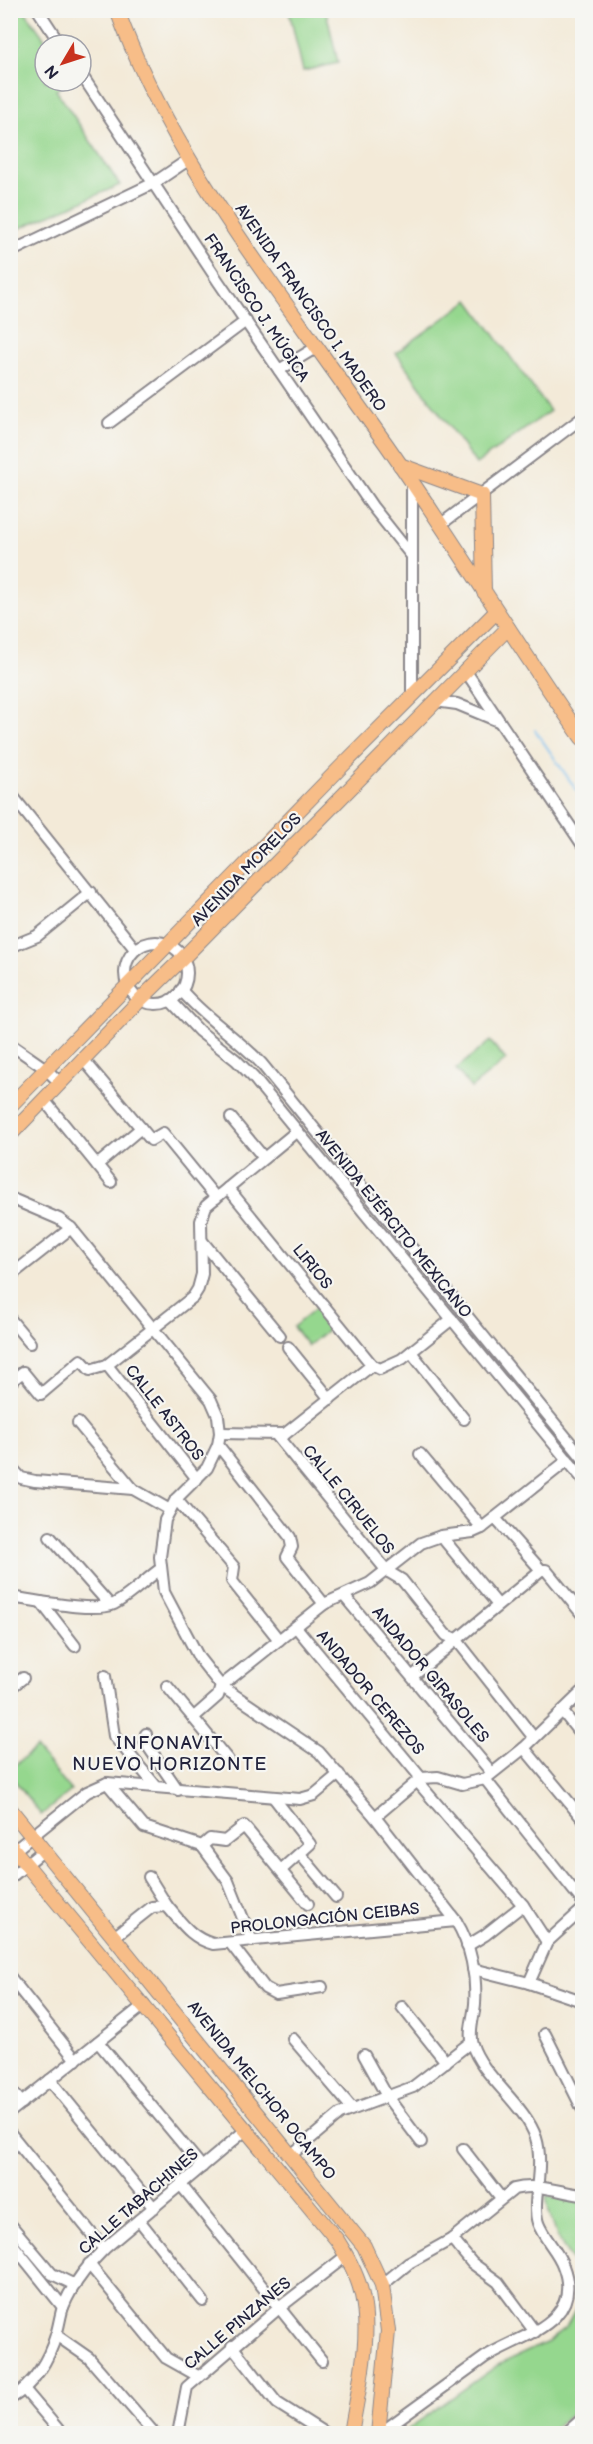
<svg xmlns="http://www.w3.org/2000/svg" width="593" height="2444" font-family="'Balsamiq Sans',sans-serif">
<rect width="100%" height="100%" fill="#f6f6f2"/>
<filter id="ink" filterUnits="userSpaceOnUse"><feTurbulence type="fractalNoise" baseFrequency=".0167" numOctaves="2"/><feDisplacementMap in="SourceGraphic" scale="12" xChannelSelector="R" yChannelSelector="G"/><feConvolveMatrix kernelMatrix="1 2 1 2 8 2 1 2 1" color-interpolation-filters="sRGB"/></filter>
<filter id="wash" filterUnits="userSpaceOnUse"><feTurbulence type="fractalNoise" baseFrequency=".008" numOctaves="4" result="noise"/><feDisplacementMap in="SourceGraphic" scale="24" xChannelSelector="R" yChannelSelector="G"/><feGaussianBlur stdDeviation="1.35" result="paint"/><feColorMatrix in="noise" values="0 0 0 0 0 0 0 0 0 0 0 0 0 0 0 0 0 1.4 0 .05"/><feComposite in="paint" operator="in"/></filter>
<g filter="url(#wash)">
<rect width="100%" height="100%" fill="#f3ead8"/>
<g fill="#95d78e" stroke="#5c7c64" stroke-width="1.5">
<polygon points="11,10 25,11 49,45 45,45 45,81 68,81 56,90 120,185 11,232"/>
<polygon points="289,11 326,11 338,63 303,71"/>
<polygon points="469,300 550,411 476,464 396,353"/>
<polygon points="490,1041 506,1060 471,1088 456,1069"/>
<polygon points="317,1307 332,1326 308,1346 293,1327"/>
<polygon points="36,1748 71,1791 41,1815 11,1776 11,1768"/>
<polygon points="546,2196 582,2200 582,2404 547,2433 401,2434 498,2365 550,2341 566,2327 578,2305 577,2271 557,2236 549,2212"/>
</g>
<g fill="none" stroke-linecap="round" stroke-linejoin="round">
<polyline stroke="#79bff0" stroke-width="2" points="535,730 582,798"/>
</g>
</g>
<g filter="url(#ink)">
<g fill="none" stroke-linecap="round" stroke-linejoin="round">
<g stroke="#8a868a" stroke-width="14">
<g id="minor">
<polyline points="38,10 61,45"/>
<polyline points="81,74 218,281 372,506 411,555"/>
<polyline points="10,252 154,183 188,160"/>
<polyline points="279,370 317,347"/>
<polyline points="109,423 246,321"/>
<polyline points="412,481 412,696"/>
<polyline points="440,525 582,418"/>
<polyline points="465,670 582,844"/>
<polyline points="435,701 457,704 498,721"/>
<polyline points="10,793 135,949"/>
<circle cx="156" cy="973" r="31"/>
<polyline points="10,947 37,936 91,892"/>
<path d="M 181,990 C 205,1018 236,1037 261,1063 L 582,1457"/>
<polyline points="170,1000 199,1031 236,1060 253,1077 582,1478"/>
<polyline points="10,1044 46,1069 60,1083"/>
<polyline points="83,1059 151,1140 163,1133 216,1198"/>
<polyline points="44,1100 111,1182"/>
<polyline points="231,1118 264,1158"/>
<polyline points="97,1165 141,1128"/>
<polyline points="228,1188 372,1365"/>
<path d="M 10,1198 L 59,1219 L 71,1228 L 211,1400 L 218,1416 L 220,1433 L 218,1445 L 207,1468 L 176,1499 L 165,1520 L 160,1557 L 164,1592 L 199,1658 L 221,1686 L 319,1752 L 375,1817 L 456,1921 C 471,1945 477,1977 475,2004 C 474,2016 468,2033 472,2044 C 482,2077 525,2104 536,2138 C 545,2167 531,2201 538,2223 C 544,2239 558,2251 563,2266 C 585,2323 520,2335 485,2357 L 379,2434"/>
<polyline points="202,1241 280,1336"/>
<polyline points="10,1276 71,1228"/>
<polyline points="10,1319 30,1343"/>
<polyline points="288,1347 330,1399"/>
<polyline points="411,1352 464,1419"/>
<polyline points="107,1365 197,1479"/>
<polyline points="10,1382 23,1372 41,1394 81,1360 90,1370 107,1365 193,1297 198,1289 202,1274 201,1221 206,1206 297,1131"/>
<polyline points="78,1423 133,1489"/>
<polyline points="220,1433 285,1434 372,1365 380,1369 402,1359 452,1319"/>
<polyline points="277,1436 387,1571 402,1580 446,1635 456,1639 534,1738"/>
<polyline points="218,1445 290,1537 292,1547 287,1557 324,1604"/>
<polyline points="420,1454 482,1528"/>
<polyline points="10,1466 21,1478 35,1481 133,1489 170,1510"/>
<polyline points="176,1499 234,1567 232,1581 279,1640"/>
<polyline points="495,1518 541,1570 546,1570 582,1614"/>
<polyline points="441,1536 498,1605"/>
<polyline points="50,1537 110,1605"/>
<path d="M 10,1597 C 32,1600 96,1613 114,1604 C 130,1596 145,1580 159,1570"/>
<polyline points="345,1597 492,1773"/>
<polyline points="41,1602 75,1646"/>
<polyline points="296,1627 421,1778"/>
<polyline points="105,1676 114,1736 155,1785"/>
<polyline points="413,1676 541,1570"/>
<polyline points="167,1686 228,1760"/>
<polyline points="10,1688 23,1678"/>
<polyline points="563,1712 582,1736"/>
<polyline points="193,1718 218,1696 221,1686 324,1604 370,1583 421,1543 441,1536 473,1532 482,1528 568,1460"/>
<polyline points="146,1734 145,1742 178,1790"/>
<polyline points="524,1748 582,1818"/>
<polyline points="485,1779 582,1901"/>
<polyline points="417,1781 523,1905 547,1942"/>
<polyline points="107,1783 144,1827 202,1846 228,1881 252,1941"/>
<polyline points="274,1798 310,1844 281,1870"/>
<polyline points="375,1817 421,1778 438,1777 462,1784 485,1779 524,1748 582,1692"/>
<polyline points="202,1846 210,1839 225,1841 244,1826 308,1904"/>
<polyline points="10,1854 87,1792 107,1783 300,1799 314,1795 339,1774"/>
<polyline points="300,1854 336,1897"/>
<polyline points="149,1877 167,1906"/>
<polyline points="10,1878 44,1850"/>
<path d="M 114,1937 L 152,1907 L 167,1906 C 182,1923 191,1938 213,1944 L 456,1921"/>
<polyline points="231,1944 265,1988 276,1994 322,1987"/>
<polyline points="467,1946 485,1935 523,1905"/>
<polyline points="473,1969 529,1983 582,2001"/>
<polyline points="10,1977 76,2060"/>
<polyline points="529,1983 547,1942 582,1910"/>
<polyline points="402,2007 446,2062"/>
<polyline points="545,2034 582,2108"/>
<polyline points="293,2039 352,2108"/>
<polyline points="98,2042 202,2167"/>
<polyline points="364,2055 388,2098 421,2142"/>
<polyline points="50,2080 154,2208"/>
<polyline points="10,2089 22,2103"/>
<polyline points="10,2112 144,2005"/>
<polyline points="10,2133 104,2249"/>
<polyline points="463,2149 501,2198"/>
<polyline points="291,2155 340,2114 413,2087 471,2042"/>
<polyline points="181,2185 322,2361"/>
<polyline points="139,2220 203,2301"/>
<polyline points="10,2224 52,2274 75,2285"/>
<polyline points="452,2239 472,2263 498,2282 535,2332"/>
<polyline points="10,2241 63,2307"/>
<polyline points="89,2264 166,2358 198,2376"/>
<path d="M 382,2285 L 409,2263 L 452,2239 L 514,2189 C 537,2183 560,2192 582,2195"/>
<polyline points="56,2335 89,2358 155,2434"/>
<polyline points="232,2346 277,2403 326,2434"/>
<polyline points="24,2389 62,2434"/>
<path d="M 10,2399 C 34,2385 49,2359 56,2335 C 59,2326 60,2316 63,2307 C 72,2285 87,2266 104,2249 L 247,2129"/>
<polyline points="178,2434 187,2387 279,2308 346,2256"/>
<polyline points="565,2434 582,2419"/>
</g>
</g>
<g stroke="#8a868a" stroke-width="16">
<g id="major">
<path d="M 117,10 C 155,114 215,204 278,293 C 314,343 350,394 386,444 C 454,541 515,642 582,738"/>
<polyline points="400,465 482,495 484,592"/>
<polyline points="10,1106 339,769 496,612"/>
<polyline points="10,1135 141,999 183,958 508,628"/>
<polyline points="10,1809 364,2246 382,2285 388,2331 378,2434"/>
<path d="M 10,1845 L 337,2240 C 347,2256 358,2276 362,2295 C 372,2339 358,2389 351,2434"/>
</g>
</g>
<use href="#minor" stroke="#fff" stroke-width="10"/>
<use href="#major" stroke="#f7bd88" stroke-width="14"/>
</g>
</g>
<g text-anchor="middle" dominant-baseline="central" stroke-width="4.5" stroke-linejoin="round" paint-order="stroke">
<g font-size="16" fill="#22223b" stroke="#f6f6f2">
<text transform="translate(256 308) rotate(56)">FRANCISCO J. MÚGICA</text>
<text transform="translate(310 308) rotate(55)">AVENIDA FRANCISCO I. MADERO</text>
<text transform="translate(247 870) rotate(-46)">AVENIDA MORELOS</text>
<text transform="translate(393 1224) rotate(51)">AVENIDA EJÉRCITO MEXICANO</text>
<text transform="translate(312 1267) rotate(51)">LIRIOS</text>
<text transform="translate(164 1413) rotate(52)">CALLE ASTROS</text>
<text transform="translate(348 1500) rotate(51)">CALLE CIRUELOS</text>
<text transform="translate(430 1675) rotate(50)">ANDADOR GIRASOLES</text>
<text transform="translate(370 1693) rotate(50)">ANDADOR CEREZOS</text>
<text transform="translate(325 1919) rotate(-6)">PROLONGACIÓN CEIBAS</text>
<text transform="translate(261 2091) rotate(51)">AVENIDA MELCHOR OCAMPO</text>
<text transform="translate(139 2202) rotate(-41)">CALLE TABACHINES</text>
<text transform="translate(238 2324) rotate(-40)">CALLE PINZANES</text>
</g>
<g font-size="18" letter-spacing="1.5" fill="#22223b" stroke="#f6f6f2">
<text x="170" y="1743">INFONAVIT<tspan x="170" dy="21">NUEVO HORIZONTE</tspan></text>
</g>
</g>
<rect width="593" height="2444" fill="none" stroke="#f6f6f2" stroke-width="36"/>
<g transform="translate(63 63) rotate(231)"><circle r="28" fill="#f6f6f2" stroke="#a1a1a9" stroke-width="1.5"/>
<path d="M0-4.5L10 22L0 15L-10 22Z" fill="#c8321e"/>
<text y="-9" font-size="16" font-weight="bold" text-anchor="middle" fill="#22223b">N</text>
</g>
</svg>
